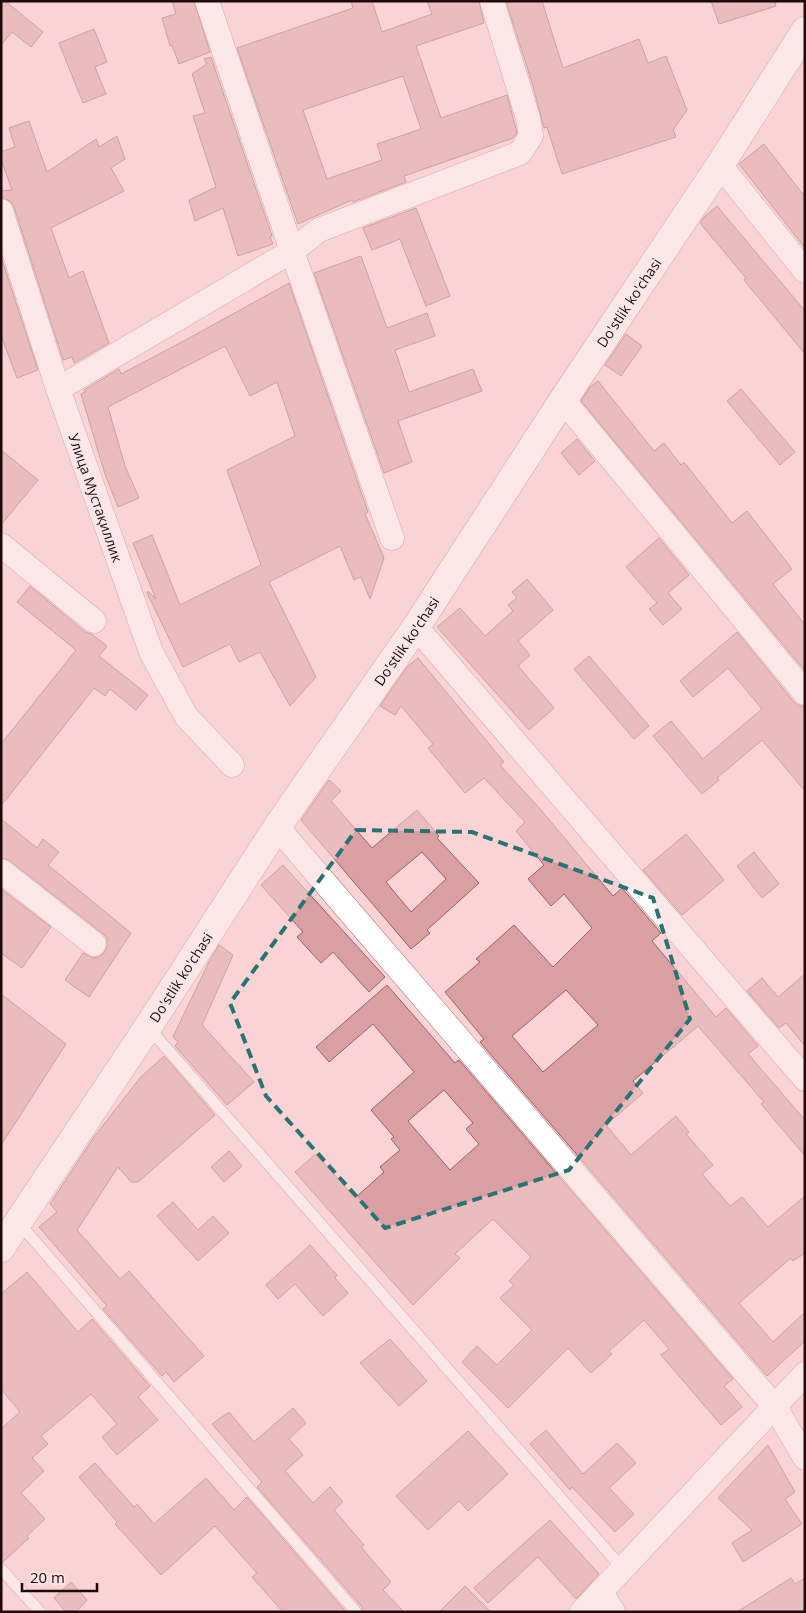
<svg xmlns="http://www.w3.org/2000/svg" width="806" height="1613" font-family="'Open Sans',sans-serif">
<rect width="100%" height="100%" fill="#f9d3d5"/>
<g fill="#da9fa3" stroke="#986266" fill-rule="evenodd">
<polygon points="1,1 5,1 43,32 31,47 12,32 1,45"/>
<polygon points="172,1 194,1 210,52 179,64 172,45 170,46 162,18 176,14"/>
<path d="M 351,1 L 372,1 L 382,32 L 432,14 L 427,1 L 479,1 L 484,23 L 416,46 L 441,118 L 507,95 L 517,133 L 513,138 L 404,176 L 406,182 L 353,202 L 352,200 L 298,224 L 237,48 L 353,8 ZM 403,76 L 421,129 L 377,144 L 382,160 L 327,179 L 303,110 Z"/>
<polygon points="506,1 542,1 563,68 639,39 648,63 666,56 687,110 673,130 676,137 562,174 547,127 544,128 533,86"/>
<polygon points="711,1 775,1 776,6 719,24"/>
<polygon points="94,29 107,62 95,67 106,94 83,103 59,43"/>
<polygon points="211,57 272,236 270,237 273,244 238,256 223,208 195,221 189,200 216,187 193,116 205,113 192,74 207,64 204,59"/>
<polygon points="29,121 47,172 96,139 99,147 117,136 125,159 111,168 124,191 51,228 69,278 83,271 109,343 74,363 72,357 63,360 14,207 10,201 1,198 1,191 12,190 1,159 1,152 15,147 9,128"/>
<polygon points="764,144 805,197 805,248 739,164"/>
<polygon points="717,206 805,311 805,354 744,280 746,278 700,223 704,217"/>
<polygon points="416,208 450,296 426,306 400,239 372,250 363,228"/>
<polygon points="361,256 387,328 427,313 435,336 395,350 409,392 473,369 482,391 398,421 412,462 384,473 314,273"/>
<polygon points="1,257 38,370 17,378 1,335"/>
<polygon points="289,283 368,512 365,514 384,558 370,599 361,577 354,580 340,546 269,582 316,677 290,706 260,652 239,662 230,644 183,667 147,593 148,591 156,599 133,543 152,535 180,605 261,565 227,470 295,436 277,382 250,396 225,346 108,407 125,466 139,498 118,507 105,474 81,394 85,392 84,390 119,369 121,374 182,342"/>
<polygon points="626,334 642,346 621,376 605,365"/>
<polygon points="598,381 654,451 664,443 681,465 684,462 732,523 747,511 792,569 773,584 805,625 805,671 581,401 590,387"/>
<polygon points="741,389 795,452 780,465 727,401"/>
<polygon points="577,439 595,461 579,475 561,453"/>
<polygon points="1,450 38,480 1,525"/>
<polygon points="659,538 689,575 668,593 682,609 663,625 649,609 657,603 626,567"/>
<polygon points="527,579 553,610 518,641 530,655 518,666 554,708 529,730 437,627 460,608 485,636 513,611 508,605 517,598 512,592"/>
<polygon points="30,586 85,632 93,635 107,646 99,656 148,695 136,710 110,689 105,696 94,688 1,806 1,744 76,650 17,602"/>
<polygon points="737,632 794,702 800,706 805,706 805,791 762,740 717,778 719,780 702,794 653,736 671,721 703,759 762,709 728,668 693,697 680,681"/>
<polygon points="589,656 649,726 634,739 574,669"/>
<path d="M 418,658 L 504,762 L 500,765 L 541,810 L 613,896 L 622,888 L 661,933 L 652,941 L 716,1017 L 726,1008 L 758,1046 L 748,1054 L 805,1120 L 805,1156 L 761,1104 L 764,1102 L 698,1026 L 633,1081 L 643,1093 L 606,1125 L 631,1155 L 676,1116 L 689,1132 L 686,1134 L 713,1165 L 702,1174 L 730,1206 L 742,1197 L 768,1227 L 805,1196 L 805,1253 L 793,1261 L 791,1258 L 739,1303 L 773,1342 L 805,1312 L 805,1341 L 767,1376 L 480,1042 L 484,1039 L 445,992 L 480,962 L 476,959 L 514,925 L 553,967 L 592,928 L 564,894 L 551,906 L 528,879 L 544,865 L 516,831 L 525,822 L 484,778 L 465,793 L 428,748 L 433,744 L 401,706 L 395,715 L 380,706 L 407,667 ZM 566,990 L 598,1025 L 543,1072 L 512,1036 Z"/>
<path d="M 329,780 L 341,791 L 331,801 L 372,848 L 417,810 L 439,836 L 437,838 L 479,883 L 427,930 L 430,933 L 411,949 L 301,820 ZM 422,852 L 446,879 L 411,912 L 386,882 Z"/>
<polygon points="1,819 37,848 43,839 59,852 48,865 131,933 89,997 65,980 83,953 93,958 99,957 104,953 107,946 107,938 102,933 9,860 1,858"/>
<polygon points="686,834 724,880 682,915 643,870"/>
<polygon points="754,852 779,884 762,898 737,866"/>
<polygon points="283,865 385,977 369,992 333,952 321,963 297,937 303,932 261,885"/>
<polygon points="1,889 51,927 22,968 1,953"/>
<polygon points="219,945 233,955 202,1025 254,1082 227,1105 175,1046 178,1042 173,1037 209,962"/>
<polygon points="805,974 805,1046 786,1023 779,1028 747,991 762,978 778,997"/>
<path d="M 387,985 L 455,1063 L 459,1060 L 733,1379 L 724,1386 L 742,1407 L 721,1425 L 661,1355 L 669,1349 L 644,1320 L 609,1351 L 612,1354 L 591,1373 L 568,1348 L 508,1408 L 462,1362 L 477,1346 L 497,1365 L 532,1330 L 500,1298 L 514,1285 L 509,1281 L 531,1257 L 493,1219 L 455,1254 L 460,1258 L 413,1305 L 295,1172 L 316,1154 L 355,1198 L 384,1172 L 380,1167 L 400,1150 L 391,1139 L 394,1137 L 371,1110 L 414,1072 L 373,1024 L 329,1062 L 316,1047 ZM 444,1090 L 473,1123 L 466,1129 L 479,1144 L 450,1170 L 408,1121 Z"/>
<polygon points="1,994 66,1044 1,1145"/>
<polygon points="164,1056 215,1115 138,1182 131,1182 118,1167 77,1230 120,1279 129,1271 204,1356 174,1382 166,1372 162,1376 103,1309 107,1306 39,1227 57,1212 50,1204 94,1137 140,1078"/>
<polygon points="229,1151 242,1166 224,1182 211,1167"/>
<polygon points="173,1202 198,1230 213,1216 229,1233 198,1261 157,1216"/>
<polygon points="310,1245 337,1275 335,1278 348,1293 323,1316 295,1284 278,1299 266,1285"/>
<polygon points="27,1272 78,1332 92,1319 150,1386 138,1397 158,1420 117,1455 102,1437 117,1424 91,1394 41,1436 48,1444 32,1458 44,1471 21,1493 45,1519 27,1536 29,1538 3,1562 1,1562 1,1429 20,1412 1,1389 1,1294"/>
<polygon points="390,1339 427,1381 399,1406 360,1363"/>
<polygon points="293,1408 306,1423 289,1439 303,1455 285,1471 313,1503 330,1487 343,1502 334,1510 364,1545 361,1547 391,1582 383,1590 404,1612 363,1612 362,1607 257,1487 262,1482 212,1424 229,1412 254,1442"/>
<polygon points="546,1430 583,1474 617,1443 636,1463 609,1488 634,1514 615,1532 572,1487 570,1490 530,1444"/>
<polygon points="468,1431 508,1474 468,1511 459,1501 428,1530 396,1496"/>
<polygon points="768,1445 795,1492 785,1499 802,1524 743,1562 732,1543 752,1530 718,1498"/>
<polygon points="95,1463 134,1507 137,1504 154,1524 206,1478 234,1510 247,1497 346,1612 283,1612 252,1577 257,1573 215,1526 161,1575 115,1524 117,1522 79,1477"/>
<polygon points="550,1520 599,1574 576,1599 538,1557 488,1603 474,1588"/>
<polygon points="791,1578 795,1584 805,1578 805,1612 737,1612"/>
<polygon points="71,1582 87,1600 76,1612 66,1612 54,1598"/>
<polygon points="465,1586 491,1612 439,1612"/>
</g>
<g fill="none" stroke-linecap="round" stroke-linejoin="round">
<g stroke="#ab7377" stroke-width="12">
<g id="lane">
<polyline points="148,1027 623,1569"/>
<polyline points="19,1223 356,1612"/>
<polyline points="1,1569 40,1612"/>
</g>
</g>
<g stroke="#ab7377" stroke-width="25">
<g id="street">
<polyline points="207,1 292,251 319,230 520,153 531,136 528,118 492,1"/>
<polyline points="720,165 805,271"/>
<path id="s1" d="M 1,211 L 58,389 L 151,652 L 186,716 L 232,765"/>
<polyline points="58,389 292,251 392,538"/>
<polyline points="563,400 805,693"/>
<polyline points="1,545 94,621"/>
<polyline points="416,627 805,1079"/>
<polyline points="277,827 775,1407 805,1458"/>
<polyline points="1,871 94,944"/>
<polyline points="601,1592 613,1612"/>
<polyline points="582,1612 805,1374"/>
</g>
</g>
<g stroke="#ab7377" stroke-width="29">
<g id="secondary">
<path id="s2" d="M 1,1248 L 148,1027 L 277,827 L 416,627 L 563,400 L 720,165 L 805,31"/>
</g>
</g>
<use href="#lane" stroke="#fff" stroke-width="11"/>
<use href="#street" stroke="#fff" stroke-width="24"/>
<use href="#secondary" stroke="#fff" stroke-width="28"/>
</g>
<path d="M0 0H806V1613H0ZM 356,830 L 472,832 L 653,898 L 690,1019 L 569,1170 L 385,1228 L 266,1096 L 230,1003 Z" fill="#f9d3d5" fill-opacity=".55" fill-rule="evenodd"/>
<path fill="none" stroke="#297473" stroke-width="4" stroke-dasharray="10 6" stroke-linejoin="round" d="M 356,830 L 472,832 L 653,898 L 690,1019 L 569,1170 L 385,1228 L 266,1096 L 230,1003 Z"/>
<g text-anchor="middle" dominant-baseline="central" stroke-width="4.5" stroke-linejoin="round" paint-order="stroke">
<g font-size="14" fill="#1e0a0c" stroke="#fde4e5">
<text stroke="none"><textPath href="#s2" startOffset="1135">Do'stlik ko'chasi</textPath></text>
<text stroke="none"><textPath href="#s1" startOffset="302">Улица Мустақиллик</textPath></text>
<text stroke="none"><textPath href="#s2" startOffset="730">Do'stlik ko'chasi</textPath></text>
<text stroke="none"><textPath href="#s2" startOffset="325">Do'stlik ko'chasi</textPath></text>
</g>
</g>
<rect width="806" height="1613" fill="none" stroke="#1e0a0c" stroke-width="5"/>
<path d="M22 1583v8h75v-8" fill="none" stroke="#1e0a0c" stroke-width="2.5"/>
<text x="30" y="1583" font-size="15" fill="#1e0a0c" stroke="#fde4e5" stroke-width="4" paint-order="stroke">20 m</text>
</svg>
